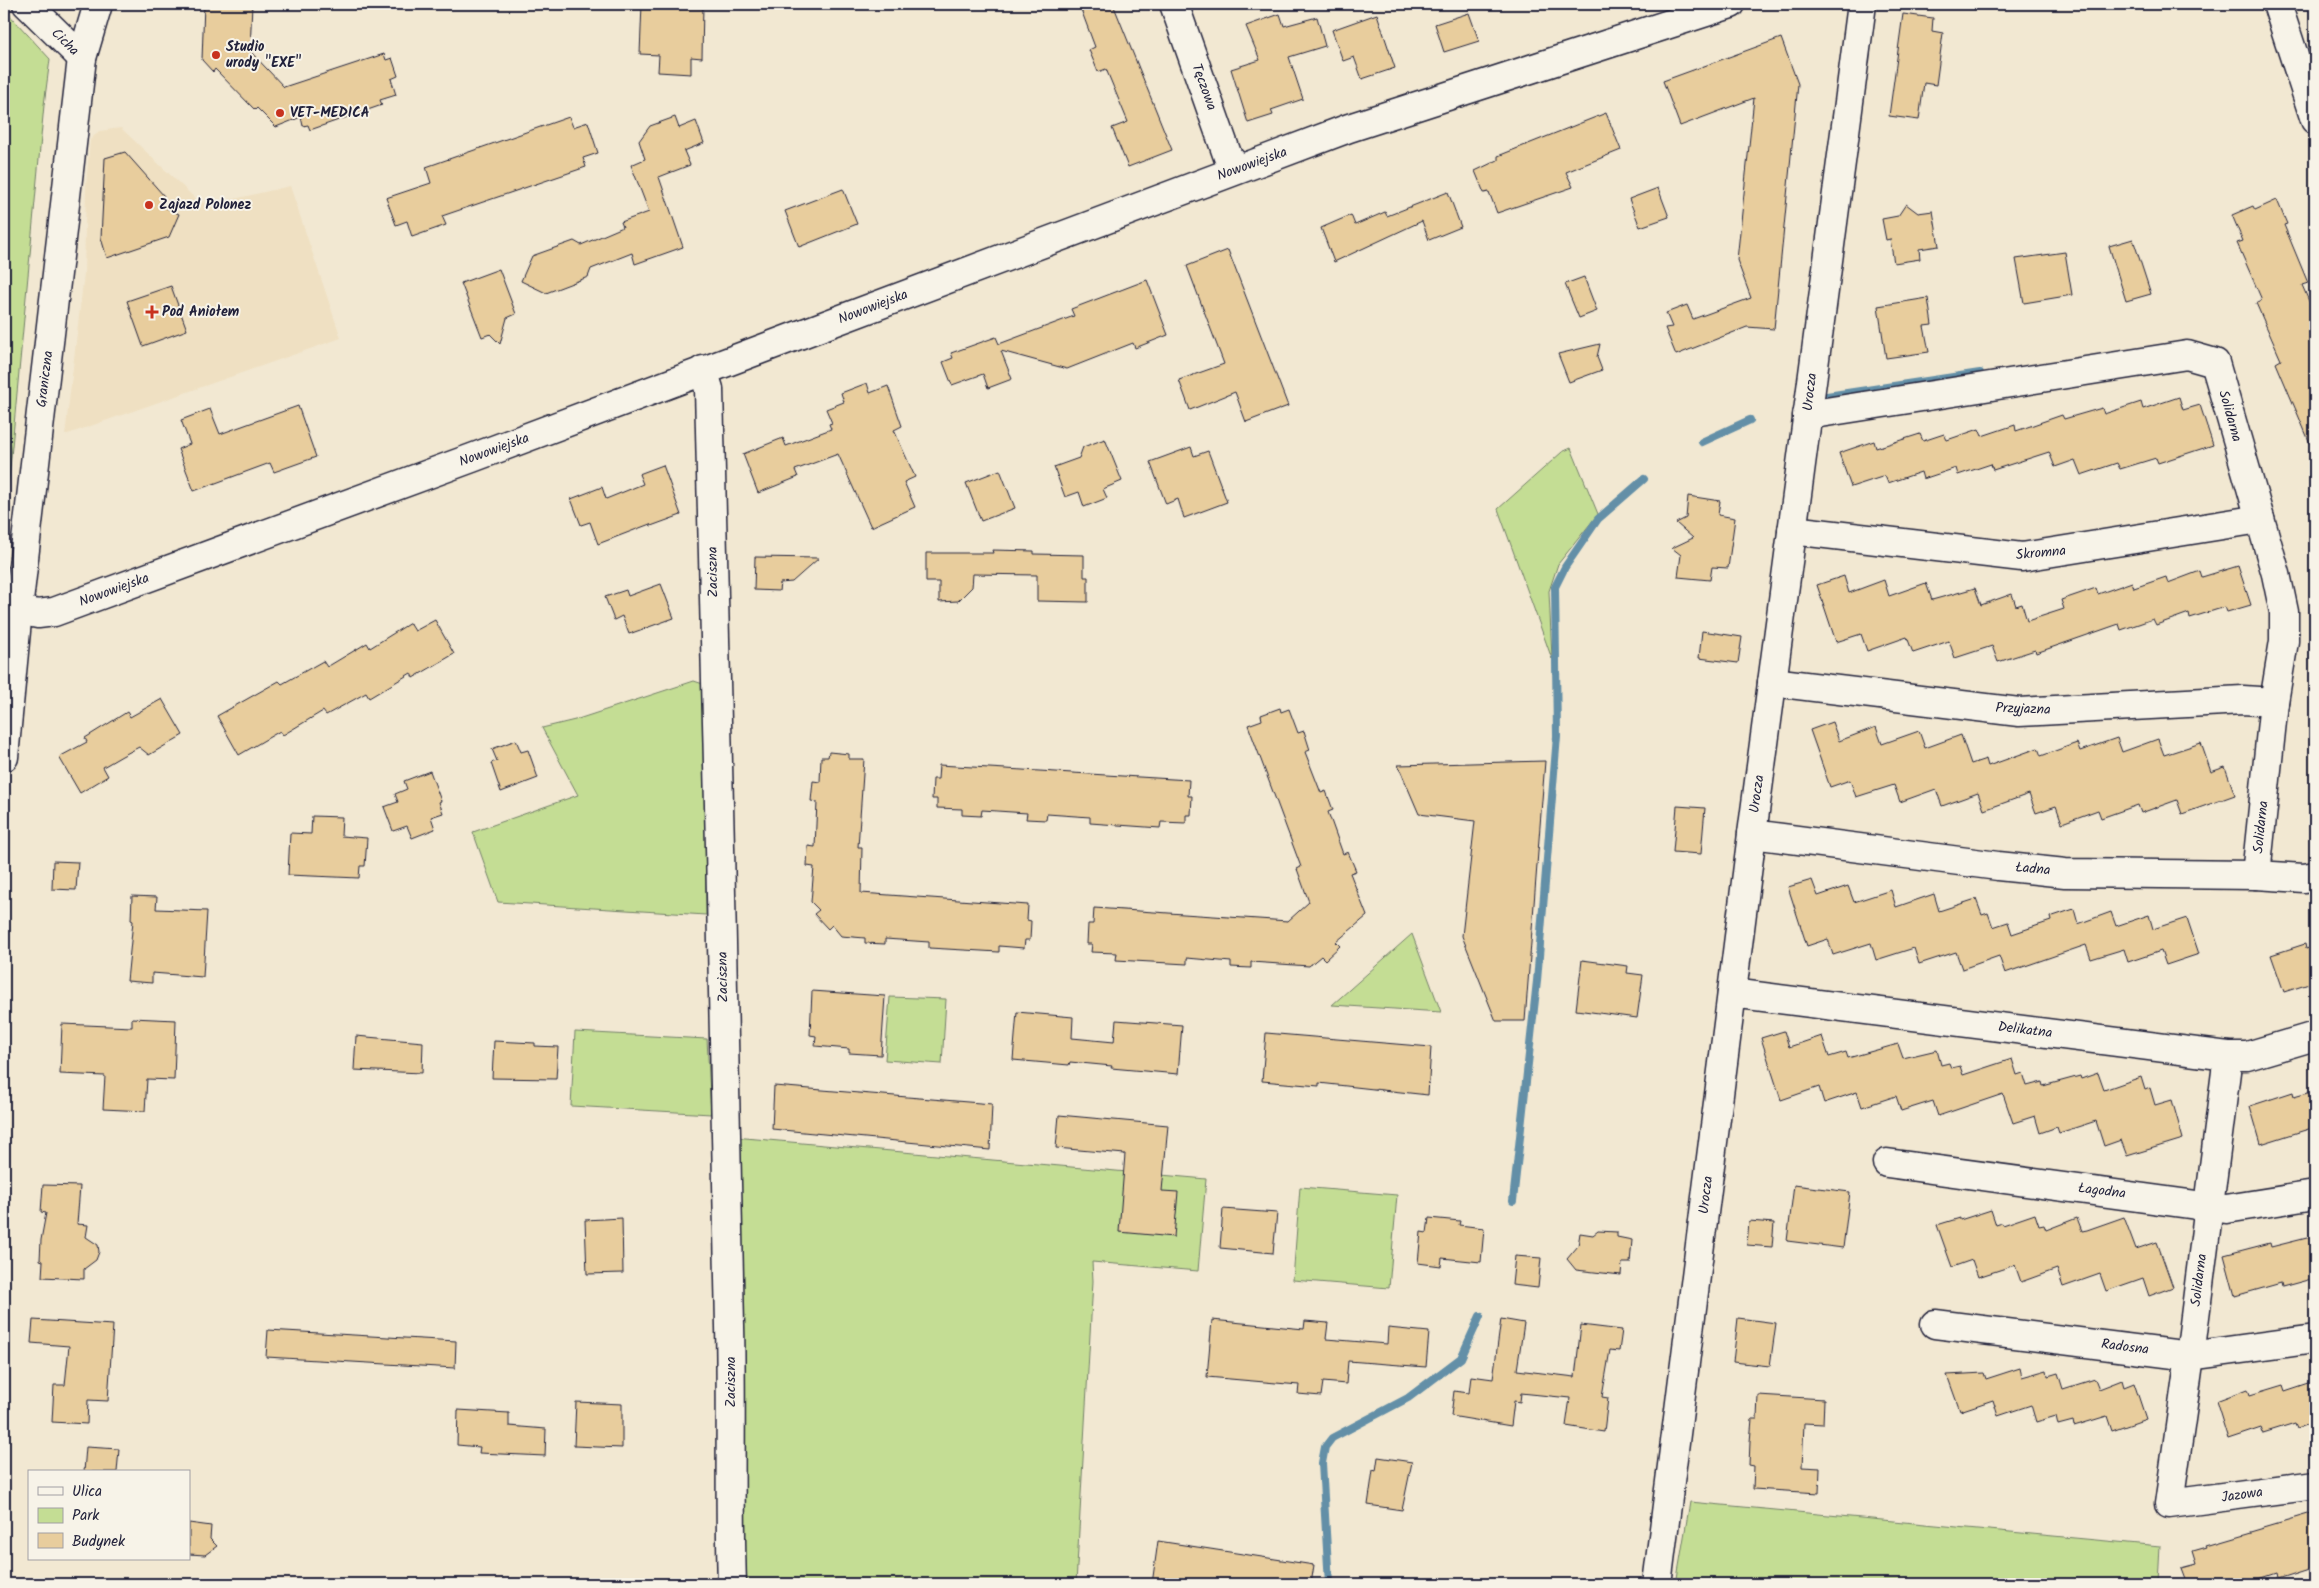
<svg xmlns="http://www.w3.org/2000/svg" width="2319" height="1588" font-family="Kalam,sans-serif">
<rect width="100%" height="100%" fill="#f2e8d2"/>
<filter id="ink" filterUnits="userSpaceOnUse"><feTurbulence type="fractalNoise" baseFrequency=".02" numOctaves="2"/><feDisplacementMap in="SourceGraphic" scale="10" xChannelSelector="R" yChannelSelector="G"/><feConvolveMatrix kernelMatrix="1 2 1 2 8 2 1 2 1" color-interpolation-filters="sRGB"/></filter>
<g filter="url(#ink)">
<polygon fill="#efe0c2" points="121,128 199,202 213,204 290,186 341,338 65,435 84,274 86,187 90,140 99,131"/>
<g fill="#c4dd94" stroke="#738068">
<polygon points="4,9 50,59 44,105 4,532"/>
<polygon points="1571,448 1598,514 1558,564 1549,591 1552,659 1498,509 1562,452"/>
<polygon points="694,681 703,684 705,692 706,915 498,902 473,832 578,795 542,728 575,720"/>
<polygon points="1412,934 1441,1012 1332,1005"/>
<polygon points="890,997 946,999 942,1064 885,1060"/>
<polygon points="575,1032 707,1039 711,1114 571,1106"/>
<polygon points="734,1137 1206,1179 1198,1271 1092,1262 1093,1281 1076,1584 760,1584 740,1581"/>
<polygon points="1300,1187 1397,1195 1389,1288 1293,1280"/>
<polygon points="1690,1502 2160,1546 2158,1584 1676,1584"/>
</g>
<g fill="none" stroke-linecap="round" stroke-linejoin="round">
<g stroke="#638fa7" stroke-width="8">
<polyline points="1827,396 1980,373"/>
<polyline points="1702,442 1750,420"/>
<polyline points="1513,1201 1537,981 1557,736 1555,587 1565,567 1598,519 1644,479"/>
<polyline points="1329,1584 1322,1463 1325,1447 1332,1438 1408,1398 1461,1358 1480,1316"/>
</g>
</g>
<g fill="#e8cd9d" stroke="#22223b">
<polygon points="204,4 252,4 250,51 284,87 384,54 386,60 392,58 398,76 391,79 396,95 380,100 382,105 310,130 308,125 303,126 301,117 276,127 257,108 255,110 215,69 213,72 202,60"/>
<polygon points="642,4 703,5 702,58 691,57 691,74 658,72 659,55 640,54"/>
<polygon points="1079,4 1113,4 1172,150 1128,167 1112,128 1128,122 1106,69 1098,72 1089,50 1095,47"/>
<polygon points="1469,13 1479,41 1444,52 1435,24"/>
<polygon points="1280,14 1284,26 1317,17 1325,46 1289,57 1303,99 1271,110 1273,115 1248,123 1231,69 1260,60 1246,26"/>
<polygon points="1377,14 1395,68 1362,79 1354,57 1343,61 1332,30"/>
<polygon points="1903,14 1933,18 1932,31 1943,33 1936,85 1924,83 1919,120 1889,116"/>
<polygon points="1781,38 1798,84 1774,329 1747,327 1676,355 1665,328 1672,327 1666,313 1687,305 1693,319 1751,298 1737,260 1754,98 1680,126 1663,81"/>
<polygon points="1606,113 1621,150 1566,172 1573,187 1497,213 1489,192 1484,193 1475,171 1498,160 1498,156"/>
<polygon points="569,117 573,127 588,122 598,153 583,158 586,167 442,216 446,225 412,237 407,221 396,225 386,198 431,183 426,167"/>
<polygon points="675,117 679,128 696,121 704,143 684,151 690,165 659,177 683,247 635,264 632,253 591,269 588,277 546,293 521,281 532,256 574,241 581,245 623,227 621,222 649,212 631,165 645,159 639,141 650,126"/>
<polygon points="125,152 164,196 160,205 179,214 169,237 107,258 101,238 105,158"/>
<polygon points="1658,188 1669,217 1640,227 1629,199"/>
<polygon points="843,189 857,224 799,247 785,211"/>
<polygon points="1448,192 1461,227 1429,240 1422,221 1334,262 1321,228 1351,215 1355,225 1385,212 1387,216"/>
<polygon points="2277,200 2287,224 2284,225 2308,283 2302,285 2315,315 2315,455 2276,363 2281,360 2256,303 2262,300 2237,243 2243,241 2232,215 2253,206 2255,210"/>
<polygon points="1906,204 1918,213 1933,211 1939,246 1919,249 1920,259 1894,263 1890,239 1886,240 1882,219 1898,216"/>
<polygon points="2133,239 2151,294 2126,301 2109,246"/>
<polygon points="1228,250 1288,406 1246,422 1235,392 1190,410 1179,380 1224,364 1187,266"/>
<polygon points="2065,252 2072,295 2024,303 2016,259"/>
<polygon points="499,269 516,314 507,318 500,344 490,334 482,337 461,283"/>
<polygon points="1584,277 1597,311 1579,318 1565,284"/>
<polygon points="1147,280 1168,335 1135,348 1133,343 1067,369 1001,351 1012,379 988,388 983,374 952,385 943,362 953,358 951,353 996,337 999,344 1074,316 1071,309"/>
<polygon points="171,286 187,330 143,346 127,301"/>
<polygon points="1928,298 1932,325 1924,326 1929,352 1886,358 1878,306"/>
<polygon points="1600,344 1597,357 1602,370 1569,382 1558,354"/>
<polygon points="867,383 870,393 888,386 902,426 894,430 915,477 904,482 915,507 871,527 838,454 795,470 798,477 758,493 743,454 783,438 786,446 831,429 829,424 832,423 826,409 844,402 841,393"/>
<polygon points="2179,397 2183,410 2200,405 2213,445 2158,463 2156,458 2120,469 2117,463 2081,475 2075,460 2055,467 2049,452 1993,470 1991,464 1958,475 1956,468 1923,479 1921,472 1888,483 1885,476 1851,487 1839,453 1874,441 1876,448 1920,434 1923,441 1944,434 1947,440 1979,429 1982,436 2015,425 2016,431 2062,415 2064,419 2102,408 2104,414 2141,402 2143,409"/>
<polygon points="298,406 316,457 274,472 270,463 194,491 178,449 190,444 181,420 210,409 220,434"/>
<polygon points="1105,439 1122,481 1103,489 1107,498 1084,507 1079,492 1065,497 1054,467 1079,458 1083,447"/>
<polygon points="1191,447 1194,456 1208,451 1227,502 1184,518 1178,499 1166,504 1150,462"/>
<polygon points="663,465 681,515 651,526 650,524 598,544 590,522 581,525 571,499 602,487 606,499 643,484 639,474"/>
<polygon points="1000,470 1015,508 981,521 966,483"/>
<polygon points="1688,496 1720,501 1718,515 1735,518 1728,568 1712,567 1710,580 1678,577 1681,555 1672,548 1693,538 1676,523 1686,518"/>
<polygon points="992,550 1034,551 1034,554 1084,555 1084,577 1088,577 1088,602 1037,601 1037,575 973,574 972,587 958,601 939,602 939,582 926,582 926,553 993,553"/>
<polygon points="755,557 819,558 792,582 780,583 779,591 754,590"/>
<polygon points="2238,566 2251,605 2227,612 2225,607 2190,618 2189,613 2156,625 2153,619 2121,630 2119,624 2036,653 2035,650 1998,662 1992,646 1955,658 1949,641 1913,653 1907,637 1867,651 1861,634 1836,642 1817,585 1844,576 1849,593 1884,580 1889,596 1926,583 1932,600 1975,588 1981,605 2012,594 2016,606 2022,604 2027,621 2064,609 2061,600 2096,588 2098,594 2132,582 2134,588 2166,577 2168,583 2200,571 2202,577"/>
<polygon points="661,584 674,618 629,634 622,616 614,620 605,597 626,590 628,596"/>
<polygon points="435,620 454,654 413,678 411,673 369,698 366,693 326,715 323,711 283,735 280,731 239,755 217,716 279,681 282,684 323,661 327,667 367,643 370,648 410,623 415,631"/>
<polygon points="1702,631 1742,637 1738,663 1699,658"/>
<polygon points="162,699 183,735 149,755 139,747 122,756 103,767 108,776 80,793 59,757 87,742 85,738 127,712 130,717"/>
<polygon points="1280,708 1281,712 1289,709 1298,733 1304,731 1310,750 1305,752 1321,793 1326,791 1333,810 1328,812 1343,854 1348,852 1356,871 1350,873 1367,916 1336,942 1340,946 1325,960 1321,956 1309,966 1251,962 1251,968 1231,967 1231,962 1187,958 1187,964 1116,960 1117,953 1091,952 1092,944 1087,944 1088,924 1093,924 1094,908 1288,921 1309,902 1297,869 1301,867 1248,725 1262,720 1261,715"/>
<polygon points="1832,722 1839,741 1876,727 1882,744 1919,731 1925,748 1961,735 1971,764 1986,759 1988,766 2038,748 2041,756 2077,743 2080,751 2117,738 2122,752 2158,739 2164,755 2201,743 2211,772 2225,767 2235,795 2182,814 2177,800 2141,813 2138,805 2101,818 2098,810 2062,823 2056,806 2036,813 2029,794 1984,810 1978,793 1942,806 1936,789 1900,802 1894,785 1856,797 1850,780 1830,787 1810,730"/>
<polygon points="516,740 521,752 528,750 538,778 501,792 491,763 497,761 492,749"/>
<polygon points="829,752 849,754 849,759 864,759 858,847 862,847 861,893 1028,905 1027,920 1031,921 1030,940 1025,940 1024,948 999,946 999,952 929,948 929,942 885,939 885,944 865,943 865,938 841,936 832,925 828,929 814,914 819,910 811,902 814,867 807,866 808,846 815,847 817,802 811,801 813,781 820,782 821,757 828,757"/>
<polygon points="1545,761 1525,1021 1496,1021 1462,936 1475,821 1419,814 1398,765"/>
<polygon points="939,765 1189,780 1188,796 1192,796 1191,815 1186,815 1186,823 1161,822 1160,828 1090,823 1090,817 1047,814 1046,820 1026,819 1027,813 982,810 981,816 962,815 962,809 937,808 937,799 932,799 933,779 938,779"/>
<polygon points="430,771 441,801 439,802 443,813 431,817 435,829 412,838 407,826 393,831 384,807 398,802 395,794 407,789 404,781"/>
<polygon points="1677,806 1705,808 1701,854 1673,852"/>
<polygon points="312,816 342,817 341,836 367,838 365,866 360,866 359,878 288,875 290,833 311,834"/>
<polygon points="53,861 78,862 76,890 52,889"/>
<polygon points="1812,880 1818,896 1848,886 1854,902 1891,890 1896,907 1934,894 1939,911 1976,899 1982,915 1988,913 1993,927 2008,922 2012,934 2051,921 2050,917 2074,909 2078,924 2111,912 2116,926 2149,915 2153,929 2187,918 2199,954 2166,965 2161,951 2128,962 2124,949 2091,959 2086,945 2005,973 1999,956 1962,969 1956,952 1919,964 1914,948 1876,960 1871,943 1833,955 1828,939 1807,946 1788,887"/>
<polygon points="132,896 157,897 156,909 207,911 203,977 152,973 152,983 127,981 133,921 131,920"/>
<polygon points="2305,944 2306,949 2315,946 2315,982 2284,992 2271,955"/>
<polygon points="1582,960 1628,966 1627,973 1643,975 1637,1018 1576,1010"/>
<polygon points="812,991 885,996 881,1055 849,1053 849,1049 815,1046 816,1036 810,1035"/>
<polygon points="1017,1012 1073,1017 1072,1038 1114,1042 1116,1020 1182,1025 1178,1074 1111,1068 1112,1066 1070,1062 1069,1065 1013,1060"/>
<polygon points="132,1018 176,1020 174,1080 147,1079 145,1111 103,1109 105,1076 60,1074 62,1024 132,1027"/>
<polygon points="1784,1031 1789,1047 1822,1036 1829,1057 1846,1052 1848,1058 1898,1044 1903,1058 1937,1050 1941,1065 1949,1063 1951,1068 1960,1066 1963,1075 2012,1059 2017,1075 2023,1073 2027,1086 2042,1082 2043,1086 2080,1076 2081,1079 2098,1073 2104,1090 2141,1077 2145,1090 2150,1088 2155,1105 2172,1100 2183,1139 2127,1156 2121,1140 2104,1146 2096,1121 2059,1133 2057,1127 2040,1133 2035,1116 2013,1123 2003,1094 1938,1116 1933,1101 1901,1111 1896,1096 1862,1107 1857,1092 1824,1103 1819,1087 1781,1100 1761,1038"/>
<polygon points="1266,1033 1431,1047 1428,1095 1319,1083 1319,1086 1262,1081"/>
<polygon points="356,1036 423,1042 422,1073 354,1070"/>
<polygon points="494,1041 535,1043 535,1046 558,1047 556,1079 492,1078"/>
<polygon points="774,1086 992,1104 990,1150 772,1129"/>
<polygon points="2315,1091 2315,1127 2261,1144 2250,1106 2293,1092 2294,1097"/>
<polygon points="1059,1115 1168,1125 1162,1191 1178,1192 1174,1237 1119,1232 1125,1154 1056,1148"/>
<polygon points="43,1185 80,1186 77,1224 88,1225 86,1237 98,1245 99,1252 96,1260 84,1269 84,1279 42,1277 43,1261 40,1260 41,1240 46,1213 41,1212"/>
<polygon points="1794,1185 1850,1192 1843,1248 1787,1241"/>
<polygon points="1223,1209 1277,1213 1273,1253 1220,1248"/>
<polygon points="1991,1210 1996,1225 2002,1223 2003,1225 2035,1214 2039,1226 2044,1225 2046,1230 2077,1218 2082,1231 2087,1230 2124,1217 2136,1249 2157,1242 2173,1287 2149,1296 2143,1278 2106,1291 2100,1274 2063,1287 2057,1269 2021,1282 2015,1265 1978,1277 1972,1260 1952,1267 1937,1225 1960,1218 1960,1220"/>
<polygon points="622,1218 623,1273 587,1274 585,1220"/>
<polygon points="1429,1218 1460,1221 1459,1225 1484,1228 1481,1262 1442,1258 1441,1266 1418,1263 1421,1232 1427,1233"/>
<polygon points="1749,1221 1774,1223 1772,1247 1747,1245"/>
<polygon points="1598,1231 1617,1232 1617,1237 1632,1240 1630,1263 1622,1263 1621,1275 1576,1270 1567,1259 1578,1246 1580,1233 1593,1235"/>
<polygon points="2315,1236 2315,1278 2282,1287 2281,1283 2235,1296 2224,1255 2270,1243 2271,1247"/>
<polygon points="1515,1256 1541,1258 1538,1288 1512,1285"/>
<polygon points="1738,1318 1776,1323 1770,1366 1733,1362"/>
<polygon points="1501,1319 1524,1323 1517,1370 1575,1377 1581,1325 1622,1330 1619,1351 1610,1350 1602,1397 1608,1398 1604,1432 1566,1426 1570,1398 1521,1393 1520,1402 1514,1401 1511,1426 1451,1416 1454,1391 1469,1393 1471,1376 1493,1379"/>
<polygon points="33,1320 113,1325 108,1401 88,1400 87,1424 52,1422 54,1385 65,1385 69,1346 31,1343"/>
<polygon points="1212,1320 1304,1329 1305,1321 1328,1323 1326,1339 1387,1344 1388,1328 1429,1332 1426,1367 1348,1361 1346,1384 1323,1382 1321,1396 1298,1394 1299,1385 1207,1377"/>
<polygon points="268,1330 456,1341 455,1368 266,1357"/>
<polygon points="2020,1368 2022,1377 2047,1370 2048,1376 2058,1373 2063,1389 2095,1379 2099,1389 2122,1380 2124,1387 2134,1383 2146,1419 2112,1431 2107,1416 2074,1426 2073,1421 2058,1425 2056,1416 2036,1422 2031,1405 1998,1416 1993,1400 1960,1411 1947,1375 1984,1373 1986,1379"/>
<polygon points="2315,1381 2315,1422 2297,1428 2295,1423 2263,1433 2261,1428 2228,1439 2216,1401 2248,1389 2250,1395 2283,1385 2285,1391"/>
<polygon points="1758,1395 1824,1399 1823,1424 1804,1423 1802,1467 1820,1468 1819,1493 1753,1489 1754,1466 1749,1465 1750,1442 1752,1419 1757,1419"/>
<polygon points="576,1402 622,1404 622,1448 574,1446"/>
<polygon points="458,1410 509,1413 509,1426 546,1429 545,1456 479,1453 480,1447 457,1445"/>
<polygon points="86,1447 119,1449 117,1472 84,1472"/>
<polygon points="1378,1457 1412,1462 1402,1510 1368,1505 1373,1470 1376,1471"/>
<polygon points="2315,1513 2315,1566 2278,1578 2277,1573 2244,1584 2242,1578 2223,1584 2188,1584 2182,1568 2197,1564 2193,1551 2207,1547 2206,1545"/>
<polygon points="189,1523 211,1526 210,1539 217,1546 205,1555 189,1554"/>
<polygon points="1158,1541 1314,1565 1311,1584 1152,1584"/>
</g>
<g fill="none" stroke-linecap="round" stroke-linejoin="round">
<g stroke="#22223b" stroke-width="31">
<g id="minor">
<polyline points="27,4 82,58"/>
<polyline points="1174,4 1228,157 1238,168"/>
<polyline points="2277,4 2315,120"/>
<path d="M 703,370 L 709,389 C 716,701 725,1014 730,1326 C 732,1412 729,1498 732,1584"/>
<polyline points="1807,415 2187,355 2215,363 2276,574 2284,612 2284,641 2274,702 2256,875"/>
<polyline points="1792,530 2022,557 2260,519"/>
<polyline points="18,610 38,614 54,612 472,458 1349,128 1731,4"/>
<polyline points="1772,682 2019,712 2243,700 2274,702"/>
<polyline points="4,757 18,610 82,58 98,4"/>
<polyline points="1752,834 1998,866 2065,873 2256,875 2304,878 2315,876"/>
<polyline points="1732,993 2228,1056 2247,1056 2315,1036"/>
<polyline points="2228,1056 2190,1356 2169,1504 2315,1485"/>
<polyline points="1887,1163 2226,1209 2315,1195"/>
<polyline points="1935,1324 2190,1356 2315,1339"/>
<polyline points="1657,1584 1752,834 1862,4"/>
</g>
</g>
<use href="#minor" stroke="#f7f3e8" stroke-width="28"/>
</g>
</g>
<g fill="#c8321e" stroke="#f7f3e8" stroke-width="2">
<circle cx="216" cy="55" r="5"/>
<circle cx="280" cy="113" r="5"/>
<circle cx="149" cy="205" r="5"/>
<path d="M149.5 304.5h5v5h5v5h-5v5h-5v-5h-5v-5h5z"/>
</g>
<g text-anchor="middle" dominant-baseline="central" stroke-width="4" stroke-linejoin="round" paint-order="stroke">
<g font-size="14" fill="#22223b" stroke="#f7f3e8">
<text transform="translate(65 42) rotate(44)">Cicha</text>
<text transform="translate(1204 87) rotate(70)">Tęczowa</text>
<text transform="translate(1252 164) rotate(-20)">Nowowiejska</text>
<text transform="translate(873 307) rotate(-21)">Nowowiejska</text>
<text transform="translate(45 379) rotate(-83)">Graniczna</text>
<text transform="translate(1810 392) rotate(-83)">Urocza</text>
<text transform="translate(2230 416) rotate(74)">Solidarna</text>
<text transform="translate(494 450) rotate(-20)">Nowowiejska</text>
<text transform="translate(2041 553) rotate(-5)">Skromna</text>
<text transform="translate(713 572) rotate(-91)">Zaciszna</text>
<text transform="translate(114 590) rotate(-20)">Nowowiejska</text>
<text transform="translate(2023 709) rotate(2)">Przyjazna</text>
<text transform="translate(1757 794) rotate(-82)">Urocza</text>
<text transform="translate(2261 827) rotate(-84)">Solidarna</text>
<text transform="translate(2033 869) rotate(5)">Ładna</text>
<text transform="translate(723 977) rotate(-91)">Zaciszna</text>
<text transform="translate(2025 1030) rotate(7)">Delikatna</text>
<text transform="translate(2102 1191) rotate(7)">Łagodna</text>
<text transform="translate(1706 1195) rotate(-83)">Urocza</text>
<text transform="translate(2199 1280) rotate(-83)">Solidarna</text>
<text transform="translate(2125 1347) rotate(7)">Radosna</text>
<text transform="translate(731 1382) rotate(-90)">Zaciszna</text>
<text transform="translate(2242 1495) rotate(-8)">Jazowa</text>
</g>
<g font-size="14" font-weight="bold" fill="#22223b" stroke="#f7f3e8" text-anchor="start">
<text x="226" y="47">Studio<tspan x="226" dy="16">urody "EXE"</tspan></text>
<text x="290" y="113">VET-MEDICA</text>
<text x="159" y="205">Zajazd Polonez</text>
<text x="162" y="312">Pod Aniołem</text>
</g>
</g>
<rect width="2319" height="1588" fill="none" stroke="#f7f3e8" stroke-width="20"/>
<rect x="10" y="10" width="2299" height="1568" fill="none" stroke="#22223b" stroke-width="2" filter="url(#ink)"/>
<rect x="28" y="1470" width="162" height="90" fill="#f7f3e8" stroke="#a29fa3"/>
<rect x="38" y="1487" width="25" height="8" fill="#f7f3e8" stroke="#a29fa3"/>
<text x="72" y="1496" font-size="15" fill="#22223b">Ulica</text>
<rect x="38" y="1508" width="25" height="15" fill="#c4dd94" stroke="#a29fa3"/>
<text x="72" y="1520" font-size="15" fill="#22223b">Park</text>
<rect x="38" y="1533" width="25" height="15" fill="#e8cd9d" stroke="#a29fa3"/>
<text x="72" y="1546" font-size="15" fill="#22223b">Budynek</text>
</svg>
